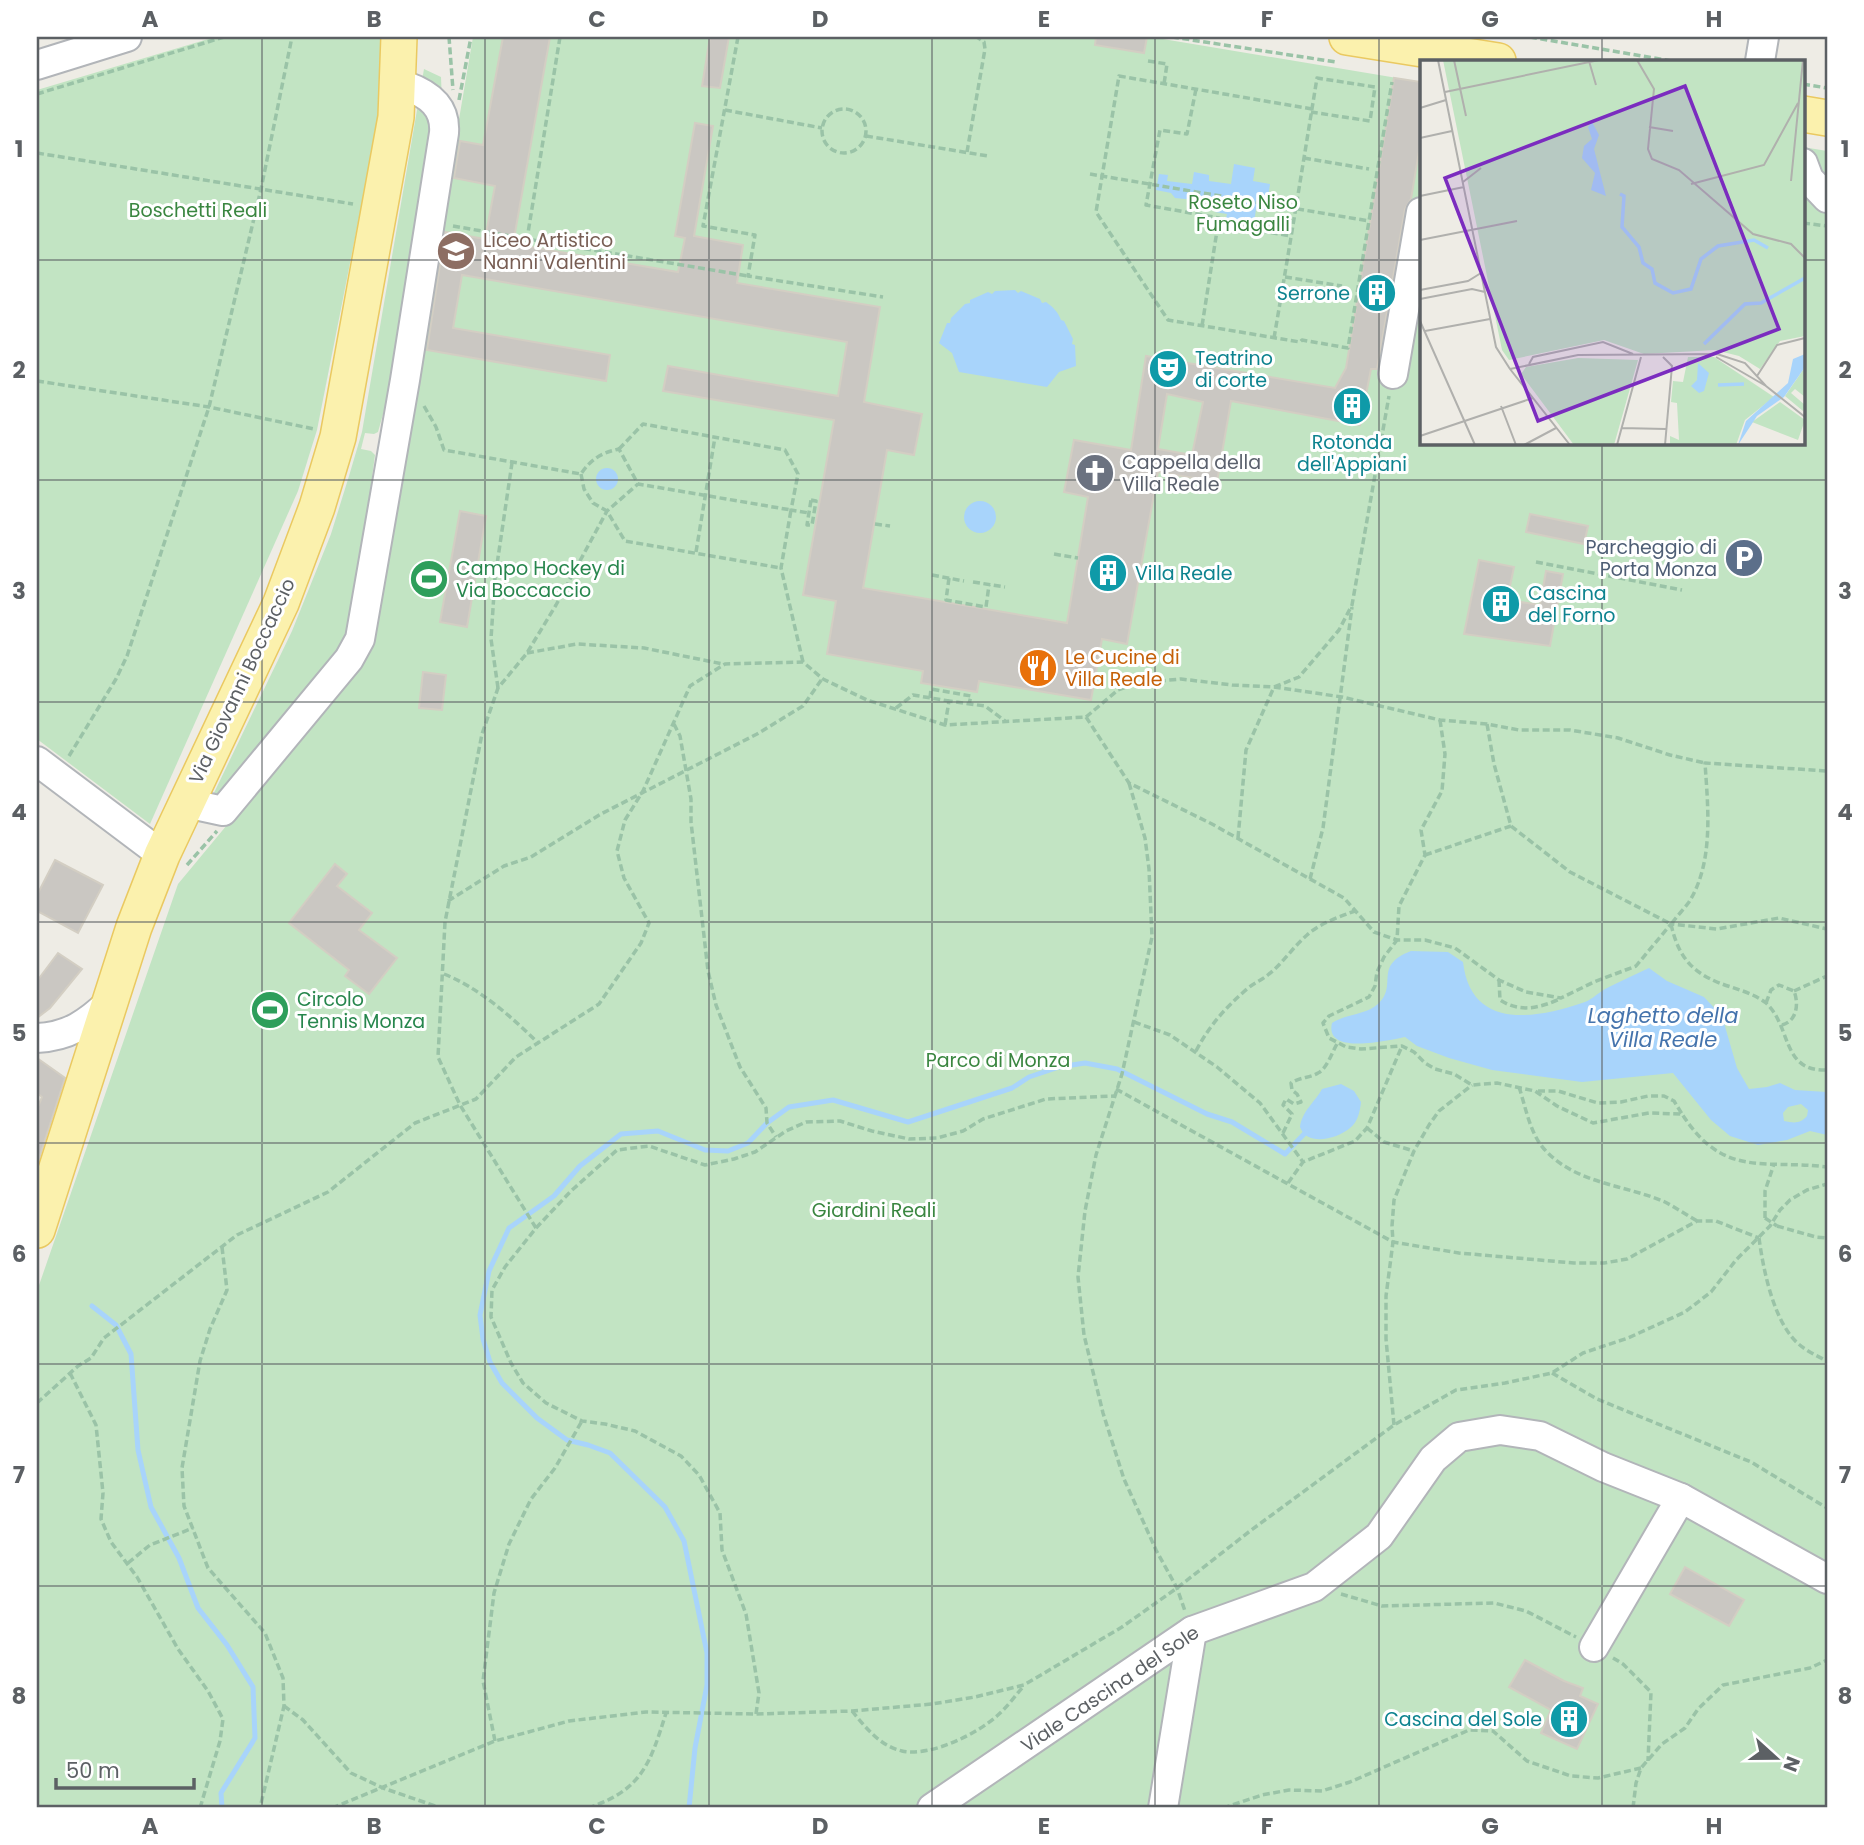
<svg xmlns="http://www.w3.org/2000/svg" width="1864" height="1845" font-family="Poppins,sans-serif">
<rect width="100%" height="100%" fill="#eeece5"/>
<g fill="#c2e4c3">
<polygon points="215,37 379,37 391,56 317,430 298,491 150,824 37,739 37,90"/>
<polygon points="473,37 1151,37 1421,82 1421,443 1803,443 1803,147 1827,151 1827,1808 37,1808 37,1291 178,884 372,650 393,507"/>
<polygon points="424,69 441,77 443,129 394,375 378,432 374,434 365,433 361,449 371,451 375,455 351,635 220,800 213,795 292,631 331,534 349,476 362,432"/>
</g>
<g fill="#a8d4fb" fill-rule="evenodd">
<polygon points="1234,164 1255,168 1253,181 1270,184 1266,210 1256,209 1254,223 1226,218 1227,214 1215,212 1216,202 1175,198 1171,193 1156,190 1159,174 1168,175 1167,181 1192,184 1194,172 1209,175 1209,181 1231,184"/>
<path d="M 1015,290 L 1018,293 L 1021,291 L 1040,299 L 1042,303 L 1046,302 C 1053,307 1058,312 1061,320 L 1064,321 L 1073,339 L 1072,344 L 1075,345 L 1076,366 L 1059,372 L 1047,387 L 959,372 L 952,353 L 939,343 L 947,323 L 950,323 L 951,318 L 965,304 L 970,303 L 970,300 L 988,292 L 992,294 L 995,291 Z"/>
<circle cx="607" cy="479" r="11"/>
<circle cx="980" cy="517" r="16"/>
<path d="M 1411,951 L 1448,952 L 1463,962 C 1471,1030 1534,1019 1582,1003 C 1590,1001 1597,994 1605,989 C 1619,982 1634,975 1649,968 L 1667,981 L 1704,997 L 1722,1016 L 1737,1068 L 1749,1089 L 1767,1087 L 1780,1083 L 1795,1090 L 1827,1092 L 1827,1135 L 1810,1131 L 1787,1140 L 1758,1145 L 1730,1136 L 1711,1120 L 1673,1073 L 1582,1082 L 1492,1070 L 1449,1058 L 1417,1046 L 1405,1037 C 1390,1040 1324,1056 1332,1023 C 1345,1014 1366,1015 1378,1004 C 1399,985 1372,966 1411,951 ZM 1801,1104 L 1808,1110 L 1807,1116 C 1800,1124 1794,1123 1784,1121 L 1783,1113 L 1788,1107 Z"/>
<path d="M 1341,1084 L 1354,1091 L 1361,1102 C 1360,1111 1358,1122 1350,1128 C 1337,1139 1307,1147 1300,1127 C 1302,1111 1315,1102 1322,1089 Z"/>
</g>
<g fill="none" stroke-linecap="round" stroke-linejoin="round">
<g stroke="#a8d4fb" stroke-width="5">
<polyline points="92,1306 116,1325 131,1354 138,1450 151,1507 179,1558 198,1608 227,1645 253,1687 255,1738 221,1793 222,1808"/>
<polyline points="689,1808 695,1748 707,1685 707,1653 684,1541 665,1507 610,1453 588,1445 567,1440 537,1418 502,1383 490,1362 483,1339 480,1315 489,1271 509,1228 554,1196 580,1166 621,1134 658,1131 705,1150 728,1151 748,1143 767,1123 789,1107 833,1100 908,1122 1012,1088 1029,1077 1059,1067 1085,1063 1117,1069 1207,1114 1232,1122 1285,1154 1306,1132"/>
</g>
</g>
<g fill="#cac7c2" stroke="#d3cec3" stroke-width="2" fill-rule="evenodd">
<path d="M 503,37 L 550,37 L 513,244 L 678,272 L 685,238 L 675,236 L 695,123 L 713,126 L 694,236 L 743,245 L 737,283 L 880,307 L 864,402 L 922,414 L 914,455 L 887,450 L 863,588 L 1067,623 L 1088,497 L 1064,492 L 1074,440 L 1131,450 L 1146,356 L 1335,388 L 1346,368 L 1394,78 L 1421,82 L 1421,139 L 1411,199 L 1405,209 L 1377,369 L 1371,369 L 1360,425 L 1231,401 L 1217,482 L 1158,472 L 1127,644 L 1102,639 L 1091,700 L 979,681 L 977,692 L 952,688 L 921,683 L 923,671 L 827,654 L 836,601 L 803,595 L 834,420 L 663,391 L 668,366 L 838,396 L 847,342 L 462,275 L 453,328 L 610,355 L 606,381 L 427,350 L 445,232 L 485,239 L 495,186 L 454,178 L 460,141 L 483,145 ZM 1167,394 L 1203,402 L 1192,455 L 1158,449 Z"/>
<polygon points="710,37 729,37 720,88 702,86"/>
<polygon points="1096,37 1147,37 1144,53 1095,45"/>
<polygon points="460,511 486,516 467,627 440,622"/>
<polygon points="1530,514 1588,526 1584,544 1526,532"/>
<polygon points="1479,560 1514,567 1507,600 1540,605 1546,571 1563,574 1550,646 1464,634"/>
<polygon points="423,672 446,675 442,710 419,708"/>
<polygon points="55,860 103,885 78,933 37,911 37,895"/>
<polygon points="335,864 347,874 337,886 372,913 359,930 397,958 369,994 345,976 349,970 289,923"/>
<polygon points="58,953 82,969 50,1008 37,1018 37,981"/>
<polygon points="37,1058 65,1078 37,1165 37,1109 42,1097 37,1093"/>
<polygon points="1685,1567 1744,1600 1729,1626 1670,1594"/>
<polygon points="1525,1660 1564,1681 1583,1688 1580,1696 1598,1704 1577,1749 1541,1733 1551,1710 1509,1687"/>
</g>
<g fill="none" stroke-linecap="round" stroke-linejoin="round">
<g stroke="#b2b5b9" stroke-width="32">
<g id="minor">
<polyline points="1760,61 1764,37"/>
<polyline points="37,65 127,37"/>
<polyline points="1803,163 1809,179 1827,198"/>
<polyline points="1393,374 1421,212"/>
<polyline points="37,761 162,855"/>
<path d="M 186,803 L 223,811 L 349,659 L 360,639 L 405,380 L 444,133 C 446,107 429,94 406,86"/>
<path d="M 37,1038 C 68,1037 88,1023 110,1002"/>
<polyline points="1594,1647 1681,1498"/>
<polyline points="932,1808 1192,1631 1314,1587 1379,1536 1433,1459 1459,1437 1500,1430 1540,1436 1603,1467 1681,1498 1827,1579"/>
<polyline points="1163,1808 1192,1631"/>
</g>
</g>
<g stroke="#eac961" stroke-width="38">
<g id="major">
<polyline points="1347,37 1498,61"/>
<polyline points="1803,114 1827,118"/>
<polyline points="37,1230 134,927 162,855 281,603 317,507 338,437 396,117 399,37"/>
</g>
</g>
<g stroke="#9ac3a7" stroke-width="3.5" stroke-dasharray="7 3.5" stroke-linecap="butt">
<polyline points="449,37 453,90"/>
<polyline points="560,37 527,239 748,276"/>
<polyline points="738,37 703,226 755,235 748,276 883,297"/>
<polyline points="1172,37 1336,62"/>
<polyline points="1530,37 1672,61"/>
<polyline points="1148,61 1167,64 1164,84"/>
<polyline points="1803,84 1827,88"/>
<polyline points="1196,89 1187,134 1160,130 1146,205 1219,218 1202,326"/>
<polyline points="37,94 224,37"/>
<polyline points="459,100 471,37"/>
<polyline points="1312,109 1119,76 1096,212 1168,320 1300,342 1302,340 1348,348 1392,82"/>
<circle cx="844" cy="131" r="22"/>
<polyline points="725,110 822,128"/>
<polyline points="866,136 988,156"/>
<polyline points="967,152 985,49 984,42 977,37"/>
<polyline points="37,153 353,204"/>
<polyline points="1304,158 1369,169"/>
<polyline points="1090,174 1369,221"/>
<polyline points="1803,223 1827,226"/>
<polyline points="1219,224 1291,236"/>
<polyline points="453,226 527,239"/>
<polyline points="1285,277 1342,286"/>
<path d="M 1274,338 C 1289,251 1303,164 1317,78 L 1375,87 L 1370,121 L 1311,112"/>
<polyline points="37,381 209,407 314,429"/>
<path d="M 424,406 L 436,427 L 444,450 L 581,474 C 591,459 601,453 619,449 L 638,484 L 791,510 L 781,568 L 803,662"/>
<polyline points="619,449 643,424 785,450 798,474 791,510 809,513"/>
<polyline points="581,474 584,489 593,503 607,511 625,541 781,568"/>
<polygon points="811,500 816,501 812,525 807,525"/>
<polyline points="875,524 890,526"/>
<polyline points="696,552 715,437"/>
<polyline points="1054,554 1078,558"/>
<polyline points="1536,562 1682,590"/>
<polyline points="932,575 964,581"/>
<polyline points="949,578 946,600 986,607 989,585"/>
<polyline points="973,582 1005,587"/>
<polyline points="527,653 577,644 644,648 723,664"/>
<polyline points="498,688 491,639 495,578 512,463"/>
<polyline points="930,698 931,689 971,696 969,704"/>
<polyline points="896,708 913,695 949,701"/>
<polyline points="1086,717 1118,690 1137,683 1181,679 1232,685 1274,687 1342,697 1440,720 1487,724 1519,730 1570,730 1618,738 1670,755 1705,763"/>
<path d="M 1440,720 L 1445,754 L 1442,791 L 1421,830 L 1425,855 L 1399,906 L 1397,940 L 1384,957 L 1377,972 L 1375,986 L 1369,997 L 1329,1016 L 1323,1023 L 1329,1038 L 1346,1047 L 1361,1049 L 1402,1046 L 1414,1052 L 1425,1063 L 1435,1069 L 1454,1074 L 1472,1085 L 1497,1083 L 1535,1091 L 1557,1106 L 1593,1123 L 1649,1113 L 1682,1114 C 1724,1179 1763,1159 1827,1167"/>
<polyline points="674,724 680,736 691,799 691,822 703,927 708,971 716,1005 740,1067 766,1108 767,1123 776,1137"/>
<polyline points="1487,724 1494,764 1511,826 1570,872 1671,924"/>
<polyline points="945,725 949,701 985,706 1005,721"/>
<polyline points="69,756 116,679 127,656 209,407 261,189 292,37"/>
<polyline points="1129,783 1145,838 1149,869 1152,937 1122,1074 1096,1155 1085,1211 1078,1277 1084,1335 1103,1413 1124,1479 1156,1550 1177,1588 1185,1611"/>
<polyline points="1238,838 1246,750 1274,687 1299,677 1339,630 1352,605 1389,396"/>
<polyline points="1425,855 1511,826"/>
<polyline points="187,865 217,831"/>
<polyline points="1310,879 1323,828 1352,607"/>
<polyline points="448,901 504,866 531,857 601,814 757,734 803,706 822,679"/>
<path d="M 1672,923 C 1677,916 1684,909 1689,902 C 1714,862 1708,808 1705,763 L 1827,771"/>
<path d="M 1671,924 C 1679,961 1696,976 1731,987 C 1743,991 1756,995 1766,1003 C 1792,1027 1781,1072 1827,1070"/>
<path d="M 444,974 C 479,988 512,1017 539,1044"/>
<path d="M 1499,980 L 1500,1000 C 1520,1013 1539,1008 1560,999"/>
<polyline points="1794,991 1827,976"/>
<path d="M 1766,1003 L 1771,990 L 1779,985 L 1794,991 C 1799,1004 1797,1021 1782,1025"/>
<polyline points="1134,1022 1170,1035 1217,1067 1260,1103 1303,1162"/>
<path d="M 1196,1051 C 1209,1026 1225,1008 1247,989 C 1254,983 1262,980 1269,974 C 1283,963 1293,947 1307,935 C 1320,923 1339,917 1355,911"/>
<path d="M 1519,1087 C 1526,1108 1530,1135 1546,1151 C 1577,1184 1626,1185 1665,1202 C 1676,1208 1687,1215 1697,1221"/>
<polyline points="1116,1089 1393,1242 1459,1253 1574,1263 1604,1263 1627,1259 1697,1221 1716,1221 1759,1238"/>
<polyline points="1538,1091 1558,1091 1598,1103 1621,1102 1648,1096 1664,1096 1674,1101 1682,1114"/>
<polyline points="1367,1128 1384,1142 1414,1151"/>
<path d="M 1283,1133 L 1292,1114 L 1283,1105 L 1286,1099 L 1294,1104 L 1301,1102 L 1297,1094 L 1292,1090 L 1291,1083 C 1300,1077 1310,1078 1318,1073 C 1327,1069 1332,1052 1337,1044"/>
<polyline points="1288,1183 1303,1162 1355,1141 1367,1128 1402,1046"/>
<polyline points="1765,1218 1765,1191 1774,1164"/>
<polyline points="1777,1226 1816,1237 1827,1238"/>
<polyline points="536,1228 460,1105 438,1057 445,922 482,734 498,688 527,653 556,605 607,511 638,484"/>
<path d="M 1759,1238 C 1763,1268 1772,1312 1791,1336 C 1800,1348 1815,1355 1827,1361"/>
<polyline points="222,1247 227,1290 210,1329 200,1361 182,1468 184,1506 208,1568 265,1633 283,1678 284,1706 260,1808"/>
<polyline points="70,1373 96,1425 103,1493 101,1519 111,1542 137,1577 178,1649 208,1691 223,1719 220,1741 200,1808"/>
<polyline points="1552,1373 1597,1399 1751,1462 1827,1508"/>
<polyline points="37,1403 78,1366 91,1358 104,1338 237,1235 328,1192 415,1123 476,1099 516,1057 599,1004 641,943 649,923 624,878 617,851 625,820 643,791 690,686 725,664 803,662 823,679 867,700 945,725 1086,717 1129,783 1212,824 1344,898 1374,932 1397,940 1425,940 1455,948 1499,980 1526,992 1561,998 1594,982 1636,966 1671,924 1717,929 1779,918 1827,929"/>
<polyline points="1394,1425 1386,1339 1386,1296 1393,1242 1392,1226 1394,1200 1414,1151 1429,1125 1439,1111 1472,1085"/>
<polyline points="128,1563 150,1545 193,1528"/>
<polyline points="1341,1594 1382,1606 1494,1603 1526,1611 1576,1637"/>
<polyline points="1613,1658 1623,1664 1651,1692 1648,1761"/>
<polyline points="284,1706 303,1720 351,1773 383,1788 441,1808"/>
<path d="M 852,1711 C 866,1728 880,1746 902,1751 C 931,1757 977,1734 998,1715 C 1007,1707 1015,1696 1023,1687"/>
<polyline points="756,1714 759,1693 746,1614 722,1550 720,1513 699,1475 681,1456 635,1431 605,1424 582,1421 546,1403 523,1383 511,1363 491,1317 492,1290 505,1267 536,1228 571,1191 617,1150 649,1146 705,1165 734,1159 755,1152 786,1131 806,1122 840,1121 872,1131 909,1139 937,1138 963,1131 983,1119 1046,1099 1114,1096"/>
<polyline points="495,1741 483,1681 494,1593 509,1544 531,1499 555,1468 582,1421"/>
<polyline points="332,1808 495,1741 569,1721 646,1712 756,1714 852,1711 932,1704 975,1697 1024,1685 1122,1627 1177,1588 1250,1531 1394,1425 1456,1390 1505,1383 1552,1373 1583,1353 1628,1338 1685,1312 1711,1292 1736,1260 1770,1226 1780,1210 1790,1200 1807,1190 1827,1184"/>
<path d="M 588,1808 C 642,1790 650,1764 666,1713"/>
<polyline points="1223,1808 1262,1795 1289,1790 1322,1791 1350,1782 1469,1730 1493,1731 1527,1761 1571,1776 1598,1778 1641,1768"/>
<polyline points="1633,1808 1636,1783 1641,1768 1662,1744 1685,1728 1698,1709 1723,1685 1810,1668 1827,1660"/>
</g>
<use href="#minor" stroke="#fff" stroke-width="28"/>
<use href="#major" stroke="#fbf1ad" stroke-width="35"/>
<polyline stroke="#9ac3a7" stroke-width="3.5" stroke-dasharray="7 3.5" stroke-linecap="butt" points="1765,1218 1777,1226"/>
</g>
<path fill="none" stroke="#5c6064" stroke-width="2" stroke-opacity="0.55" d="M 262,37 L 262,1808M 485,37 L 485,1808M 709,37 L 709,1808M 932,37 L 932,1808M 1155,37 L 1155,1808M 1379,37 L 1379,1808M 1602,37 L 1602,61M 37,260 L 1421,260M 1803,260 L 1827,260M 1602,443 L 1602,1808M 37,480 L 1827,480M 37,702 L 1827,702M 37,922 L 1827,922M 37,1143 L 1827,1143M 37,1364 L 1827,1364M 37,1586 L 1827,1586"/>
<defs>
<g id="school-disc" transform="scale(2.0125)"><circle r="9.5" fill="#8d6e63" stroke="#fff"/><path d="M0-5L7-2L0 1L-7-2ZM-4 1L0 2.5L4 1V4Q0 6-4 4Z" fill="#fff"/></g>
<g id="building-disc" transform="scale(2.0125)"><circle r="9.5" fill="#0f9aa8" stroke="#fff"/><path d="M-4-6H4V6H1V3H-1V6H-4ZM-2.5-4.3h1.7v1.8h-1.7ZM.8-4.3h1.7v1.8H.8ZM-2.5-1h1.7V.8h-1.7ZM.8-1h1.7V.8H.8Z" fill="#fff"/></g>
<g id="theatre-disc" transform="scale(2.0125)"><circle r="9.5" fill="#0f9aa8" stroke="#fff"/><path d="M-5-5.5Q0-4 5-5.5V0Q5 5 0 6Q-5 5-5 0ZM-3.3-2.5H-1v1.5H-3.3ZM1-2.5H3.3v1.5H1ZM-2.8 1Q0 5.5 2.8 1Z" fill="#fff"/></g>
<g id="church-disc" transform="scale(2.0125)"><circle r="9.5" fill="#6b7280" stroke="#fff"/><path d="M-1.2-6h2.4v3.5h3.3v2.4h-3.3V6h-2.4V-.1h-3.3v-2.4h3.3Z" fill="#fff"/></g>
<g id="parking-disc" transform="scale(2.0125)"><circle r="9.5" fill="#5c6f8a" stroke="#fff"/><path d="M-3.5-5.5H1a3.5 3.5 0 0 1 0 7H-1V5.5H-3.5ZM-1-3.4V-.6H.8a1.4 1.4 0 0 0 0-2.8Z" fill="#fff"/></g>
<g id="stadium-disc" transform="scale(2.0125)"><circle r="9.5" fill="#2e9e5b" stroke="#fff"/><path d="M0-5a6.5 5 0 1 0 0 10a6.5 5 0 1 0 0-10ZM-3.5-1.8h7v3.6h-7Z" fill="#fff"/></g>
<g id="restaurant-disc" transform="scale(2.0125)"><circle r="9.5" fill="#e8710a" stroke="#fff"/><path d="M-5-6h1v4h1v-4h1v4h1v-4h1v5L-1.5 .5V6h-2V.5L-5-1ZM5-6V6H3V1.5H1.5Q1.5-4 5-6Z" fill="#fff"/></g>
</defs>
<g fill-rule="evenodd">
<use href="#school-disc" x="456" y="251"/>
<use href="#building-disc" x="1377" y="293"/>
<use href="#theatre-disc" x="1168" y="369"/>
<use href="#building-disc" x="1352" y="406"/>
<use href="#church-disc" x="1095" y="473"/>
<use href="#parking-disc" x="1744" y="558"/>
<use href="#building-disc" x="1108" y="573"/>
<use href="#stadium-disc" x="429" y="579"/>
<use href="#building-disc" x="1501" y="604"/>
<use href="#restaurant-disc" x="1038" y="668"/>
<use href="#stadium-disc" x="270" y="1010"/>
<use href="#building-disc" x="1569" y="1719"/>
</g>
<g text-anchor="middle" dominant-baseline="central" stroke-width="6" stroke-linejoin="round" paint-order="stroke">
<g font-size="19" fill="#3a8640" stroke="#fff">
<text x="1243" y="202">Roseto Niso<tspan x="1243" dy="22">Fumagalli</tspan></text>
<text x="198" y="210">Boschetti Reali</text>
<text x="998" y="1060">Parco di Monza</text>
<text x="874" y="1210">Giardini Reali</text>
</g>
<g font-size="19" fill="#785e54" stroke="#fff" text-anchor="start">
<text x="483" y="240">Liceo Artistico<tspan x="483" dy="22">Nanni Valentini</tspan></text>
</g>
<g font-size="19" fill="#0d838f" stroke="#fff" text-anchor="start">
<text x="1350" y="293" text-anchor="end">Serrone</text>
<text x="1195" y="358">Teatrino<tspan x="1195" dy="22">di corte</tspan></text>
<text x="1352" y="442" text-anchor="middle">Rotonda<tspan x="1352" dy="22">dell'Appiani</tspan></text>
<text x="1135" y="573">Villa Reale</text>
<text x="1528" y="593">Cascina<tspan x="1528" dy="22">del Forno</tspan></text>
<text x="1542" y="1719" text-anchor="end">Cascina del Sole</text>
</g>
<g font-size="19" fill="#5b616d" stroke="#fff" text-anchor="start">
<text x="1122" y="462">Cappella della<tspan x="1122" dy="22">Villa Reale</tspan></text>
</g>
<g font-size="19" fill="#4e5e75" stroke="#fff" text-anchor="end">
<text x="1717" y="547">Parcheggio di<tspan x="1717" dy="22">Porta Monza</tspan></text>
</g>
<g font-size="19" fill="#27864d" stroke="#fff" text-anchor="start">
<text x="456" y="568">Campo Hockey di<tspan x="456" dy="22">Via Boccaccio</tspan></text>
<text x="297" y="999">Circolo<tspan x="297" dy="22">Tennis Monza</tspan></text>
</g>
<g font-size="19" fill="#c56008" stroke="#fff" text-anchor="start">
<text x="1065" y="657">Le Cucine di<tspan x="1065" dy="22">Villa Reale</tspan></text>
</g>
<g font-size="19" fill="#5c6064" stroke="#fff">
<text transform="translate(242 681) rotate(-65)">Via Giovanni Boccaccio</text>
<text transform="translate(1110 1689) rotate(-34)">Viale Cascina del Sole</text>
</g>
<g font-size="21" font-style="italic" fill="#4574ad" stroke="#fff">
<text x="1663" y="1015">Laghetto della<tspan x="1663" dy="24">Villa Reale</tspan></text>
</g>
</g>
<g transform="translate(1420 60)">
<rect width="385" height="385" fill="#eeece5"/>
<path d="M 23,0 L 385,0 L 385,276 L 360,281 L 340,309 L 319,296 L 295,290 L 224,294 L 184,280 L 89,300 L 82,290 ZM 268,297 L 294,297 L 354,337 L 325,360 L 316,385 L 250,385 L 250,376 L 259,380 L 257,343 L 251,342 L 253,321 L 263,322 ZM 158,298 L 218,300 L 194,385 L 154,385 L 101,314 L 106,307 ZM 385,307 L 385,337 L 375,329 L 371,333 L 385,345 L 383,351 L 365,336 ZM 360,342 L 385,360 L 378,380 L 332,362 Z" fill="#c2e4c3"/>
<path d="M 172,62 L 179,75 L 174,89 L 186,136 L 171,130 L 175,113 L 162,98 L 164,86 L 172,79 L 168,67 ZM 385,294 L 385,307 L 364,337 L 337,356 L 318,385 L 326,361 L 368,323 L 373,299 ZM 278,303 L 289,313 L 284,331 L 279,333 L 271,326 L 277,320 Z" fill="#a8d4fb"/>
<path fill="none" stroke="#a8d4fb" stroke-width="3.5" d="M 200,134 L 204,136 L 202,167 L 219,187 L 223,203 L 232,209 L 235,223 L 253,233 L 271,229 L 281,199 L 298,186 L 334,180 L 348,188M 284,284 L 325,244 L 341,243 L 385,218M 298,325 L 324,324"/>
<path fill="none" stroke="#b0b0ad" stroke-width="2" d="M 18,0 L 76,287 L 90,309M 34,0 L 46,56M 217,0 L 234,29 L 228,89 L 232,99 L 259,110 L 333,174 L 371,184 L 385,198M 169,1 L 176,25M 25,32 L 179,0M 0,48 L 26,40M 229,67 L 253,71M 0,78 L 32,71M 371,121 L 383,0M 43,122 L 61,108M 271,124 L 344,105 L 378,43M 0,136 L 44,127M 0,180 L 97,161M 0,230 L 48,221 L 61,213M 0,239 L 52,229 L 65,232M 0,261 L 55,385M 5,271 L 70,259M 243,297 L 252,306 L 245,385M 296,297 L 346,326 L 385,357M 109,304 L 113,297 L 183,282 L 213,294M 90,309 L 150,385M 90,309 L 158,295 L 297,294 L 325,303 L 346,326M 337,316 L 357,285 L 385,278M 81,346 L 96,385M 201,368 L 246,369M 0,376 L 113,338M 104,385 L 136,368M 197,385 L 221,297"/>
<path fill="#7b2cbf" fill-opacity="0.15" stroke="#7b2cbf" stroke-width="3.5" d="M 265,26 L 359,269 L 118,361 L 25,118 Z"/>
<rect width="385" height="385" fill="none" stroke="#5c6064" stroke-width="3.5"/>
</g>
<rect width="1864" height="1845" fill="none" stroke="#ffffff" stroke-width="77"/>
<g transform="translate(1776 1758) rotate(111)" stroke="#ffffff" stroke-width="5" paint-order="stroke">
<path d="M0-5L12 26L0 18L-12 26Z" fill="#5c6064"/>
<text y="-10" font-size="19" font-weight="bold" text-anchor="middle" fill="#5c6064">N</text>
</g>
<path d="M56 1778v10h138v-10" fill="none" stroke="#5c6064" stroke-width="3.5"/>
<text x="66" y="1778" font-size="21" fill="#5c6064" stroke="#ffffff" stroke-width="5" paint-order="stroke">50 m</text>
<rect x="38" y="38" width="1788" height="1768" fill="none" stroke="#5c6064" stroke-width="2.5"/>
<g font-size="23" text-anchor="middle" font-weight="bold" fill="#5c6064">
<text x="150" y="27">A</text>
<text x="374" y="27">B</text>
<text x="597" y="27">C</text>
<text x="820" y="27">D</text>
<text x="1044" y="27">E</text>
<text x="1267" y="27">F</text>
<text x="1490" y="27">G</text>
<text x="1714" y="27">H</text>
<text x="19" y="157">1</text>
<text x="1845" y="157">1</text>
<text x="19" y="378">2</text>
<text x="1845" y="378">2</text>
<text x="19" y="599">3</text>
<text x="1845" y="599">3</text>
<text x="19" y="820">4</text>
<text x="1845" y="820">4</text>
<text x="19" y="1041">5</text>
<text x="1845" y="1041">5</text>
<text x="19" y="1262">6</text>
<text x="1845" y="1262">6</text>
<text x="19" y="1483">7</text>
<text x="1845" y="1483">7</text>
<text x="19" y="1704">8</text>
<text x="1845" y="1704">8</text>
<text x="150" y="1834">A</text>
<text x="374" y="1834">B</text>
<text x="597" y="1834">C</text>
<text x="820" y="1834">D</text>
<text x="1044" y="1834">E</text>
<text x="1267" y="1834">F</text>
<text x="1490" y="1834">G</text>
<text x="1714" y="1834">H</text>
</g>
</svg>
